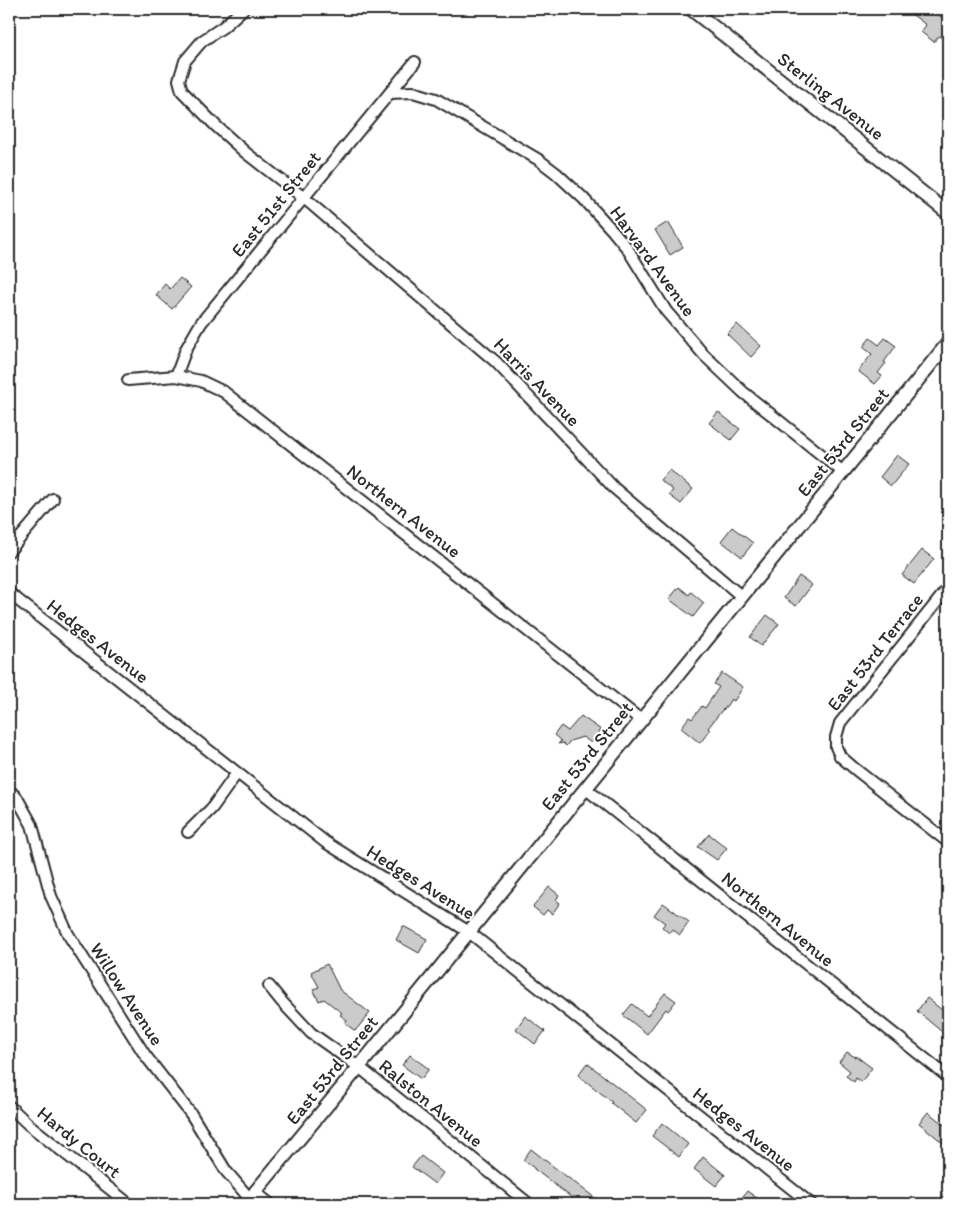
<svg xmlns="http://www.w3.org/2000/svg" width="957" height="1213" font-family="Itim,sans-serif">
<rect width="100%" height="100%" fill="#fff"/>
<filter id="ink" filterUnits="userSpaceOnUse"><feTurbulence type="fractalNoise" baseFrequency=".02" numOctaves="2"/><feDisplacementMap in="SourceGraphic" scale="10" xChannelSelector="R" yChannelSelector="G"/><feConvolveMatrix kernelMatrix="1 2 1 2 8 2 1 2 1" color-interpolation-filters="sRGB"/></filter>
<g filter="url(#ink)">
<g fill="#cbcbcb" stroke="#2b2b2b">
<polygon points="905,9 930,9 948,22 948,43 939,36 934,42 921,32 926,25"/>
<polygon points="668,222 683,247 670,255 655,230"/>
<polygon points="180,278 191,287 172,309 156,295 165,284 170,289"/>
<polygon points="737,324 761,346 751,357 727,334"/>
<polygon points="870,338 879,345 885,338 896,346 884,362 886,363 878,373 882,376 875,384 858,371 872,354 863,347"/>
<polygon points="718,412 740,429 731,440 709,423"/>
<polygon points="897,455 909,464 891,486 880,477"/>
<polygon points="669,470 693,489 681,504 669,495 673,490 660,480"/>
<polygon points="732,527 753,543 742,557 721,541"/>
<polygon points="922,550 934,559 914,584 902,575"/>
<polygon points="799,576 812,585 796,606 784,598"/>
<polygon points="679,587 689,595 691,592 704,603 693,617 669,599"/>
<polygon points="767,615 779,624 761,646 750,637"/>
<polygon points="722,673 743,687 734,701 731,699 724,710 723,709 708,728 710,730 700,743 681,728 689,717 692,719 702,706 705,708 719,687 714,684"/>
<polygon points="581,716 601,730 591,743 583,737 570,741 566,746 563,743 558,744 561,741 554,735 561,726 568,731"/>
<polygon points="709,834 727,848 717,860 698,847"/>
<polygon points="549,887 559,895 556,900 560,903 552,914 547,910 543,915 533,907"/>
<polygon points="663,903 689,922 680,935 672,929 669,933 662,927 665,923 654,915"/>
<polygon points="403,926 427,939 419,953 396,940"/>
<polygon points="327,964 340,990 370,1013 355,1031 345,1023 347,1020 340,1015 342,1013 324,999 319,1001 313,989 319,987 311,972"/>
<polygon points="665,993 676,1001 668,1011 666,1009 647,1034 623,1015 632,1004 647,1016"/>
<polygon points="927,998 948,1015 948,1024 942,1032 917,1011"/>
<polygon points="525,1016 545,1031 535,1044 516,1029"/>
<polygon points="847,1052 855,1057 856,1056 872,1068 861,1082 856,1078 854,1082 846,1076 850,1071 839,1062"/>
<polygon points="410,1055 429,1069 421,1079 402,1065"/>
<polygon points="587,1063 647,1110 636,1123 611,1103 612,1102 578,1075"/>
<polygon points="928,1112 948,1128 948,1147 919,1123"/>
<polygon points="662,1123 688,1144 679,1157 652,1136"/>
<polygon points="531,1149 550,1164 603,1204 580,1204 534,1169 534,1168 523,1160"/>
<polygon points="421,1156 443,1173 435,1184 412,1167"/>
<polygon points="703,1157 725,1175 716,1186 694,1169"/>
<polygon points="747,1191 765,1204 737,1204"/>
</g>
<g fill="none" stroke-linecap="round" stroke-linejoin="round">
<g stroke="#2b2b2b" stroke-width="14">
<g id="minor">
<polyline points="243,9 223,27 202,41 185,61 179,80 182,91 216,126 246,153 304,198 496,362 614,488 741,596"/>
<polyline points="390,93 413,92 436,99 539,160 556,173 583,198 613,231 627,248 666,311 704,355 743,392 843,472"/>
<polyline points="176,376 186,349 201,323 415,62"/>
<polyline points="128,380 176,376 201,381 224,392 641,720"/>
<polyline points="9,551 53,499"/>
<polyline points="948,588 840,723 836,737 836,747 840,756 855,769 948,842"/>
<polyline points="9,593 325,842 469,932 811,1204"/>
<polyline points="585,788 948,1077"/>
<polyline points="9,790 17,798 32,825 51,896 68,934 145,1055 191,1114 226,1171 250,1199 255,1192 270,1204"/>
<polyline points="188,832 212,808 237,773"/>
<polyline points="269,986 282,1002 311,1033 359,1067 529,1204"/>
<polyline points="9,1106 28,1124 129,1204"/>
</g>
</g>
<g stroke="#2b2b2b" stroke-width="16">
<g id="tertiary">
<polyline points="691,9 948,213"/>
<polyline points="255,1192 359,1067 948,343"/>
<polyline points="245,1204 250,1199"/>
</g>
</g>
<use href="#minor" stroke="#fff" stroke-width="10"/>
<use href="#tertiary" stroke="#fff" stroke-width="12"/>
</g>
</g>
<g text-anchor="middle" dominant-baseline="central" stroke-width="4" stroke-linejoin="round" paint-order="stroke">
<g font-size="19" fill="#2b2b2b" stroke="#fff">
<text transform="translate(831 96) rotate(38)">Sterling Avenue</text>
<text transform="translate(276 204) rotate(-51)">East 51st Street</text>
<text transform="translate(653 261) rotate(54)">Harvard Avenue</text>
<text transform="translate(537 382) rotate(46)">Harris Avenue</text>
<text transform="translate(843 442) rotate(-51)">East 53rd Street</text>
<text transform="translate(404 511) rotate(38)">Northern Avenue</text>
<text transform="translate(98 641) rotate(38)">Hedges Avenue</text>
<text transform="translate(875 652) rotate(-52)">East 53rd Terrace</text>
<text transform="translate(587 756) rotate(-51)">East 53rd Street</text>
<text transform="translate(421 882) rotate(32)">Hedges Avenue</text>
<text transform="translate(778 919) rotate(39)">Northern Avenue</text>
<text transform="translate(127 994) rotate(57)">Willow Avenue</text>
<text transform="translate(332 1070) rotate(-51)">East 53rd Street</text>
<text transform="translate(431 1103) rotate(39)">Ralston Avenue</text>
<text transform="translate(744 1129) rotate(38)">Hedges Avenue</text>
<text transform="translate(79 1142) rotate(39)">Hardy Court</text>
</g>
</g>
<rect width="957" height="1213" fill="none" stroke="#fff" stroke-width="30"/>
<rect x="15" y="15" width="927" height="1183" fill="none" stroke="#2b2b2b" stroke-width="2" filter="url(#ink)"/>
</svg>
